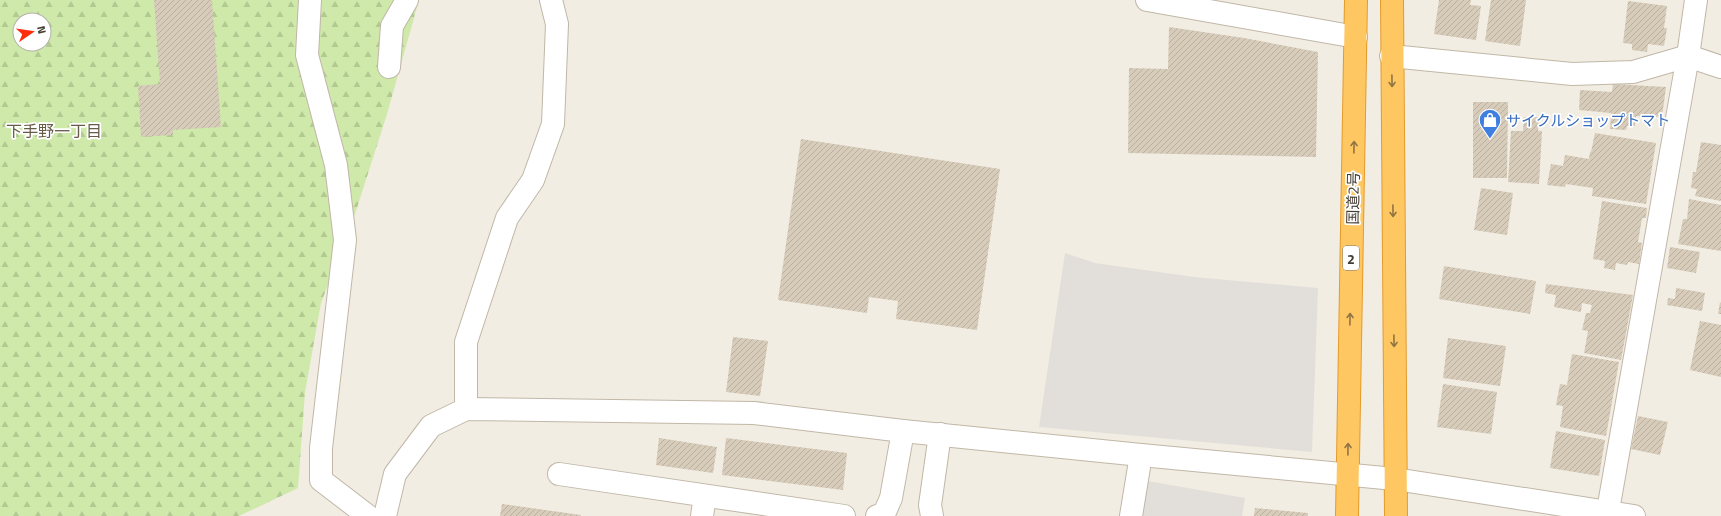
<svg xmlns="http://www.w3.org/2000/svg" width="1721" height="516" font-family="'Titillium Web','Noto Sans JP',sans-serif">
<defs>
<pattern id="forest-firs" width="22" height="20" patternUnits="userSpaceOnUse"><rect width="22" height="20" fill="#cee9a9"/><path d="M5 1l3.5 6h-7zM16 11l3.5 6h-7z" fill="#b2c992"/></pattern>
<pattern id="building-hatch" width="6" height="6" patternUnits="userSpaceOnUse"><rect width="6" height="6" fill="#d7cbba"/><path d="M-1 1l2-2M0 6l6-6M5 7l2-2" fill="none" stroke="#baafa0"/></pattern>
</defs>
<rect width="100%" height="100%" fill="#f2ede2"/>
<path fill="url(#forest-firs)" fill-rule="evenodd" d="M 0,0 L 419,0 L 387,114 L 356,211 L 321,303 L 305,392 L 298,488 L 239,516 L 0,516 ZM 20,20 L 44,20 L 44,44 L 20,44 Z"/>
<g fill="#e2dfdb">
<polygon points="1065,253 1095,263 1194,277 1318,288 1312,452 1039,427"/>
<polygon points="1148,481 1245,498 1242,516 1142,516"/>
</g>
<g fill="url(#building-hatch)">
<polygon points="154,0 212,0 221,127 173,130 173,135 141,137 138,86 160,84"/>
<polygon points="1439,0 1471,0 1470,5 1481,6 1476,40 1434,34"/>
<polygon points="1491,0 1526,0 1520,46 1485,41"/>
<polygon points="1628,1 1667,6 1664,28 1667,28 1664,46 1648,44 1647,52 1632,50 1632,44 1623,43"/>
<polygon points="1169,27 1244,38 1318,52 1316,157 1128,153 1129,68 1168,69"/>
<polygon points="1613,84 1666,87 1662,117 1636,116 1635,126 1627,126 1626,130 1610,129 1611,113 1579,110 1580,90 1612,92"/>
<polygon points="1473,102 1508,102 1507,178 1473,178"/>
<polygon points="1524,117 1539,117 1538,131 1542,131 1539,184 1508,182 1511,131 1523,131"/>
<polygon points="1595,133 1656,143 1646,204 1592,196 1593,188 1566,184 1565,187 1547,185 1551,164 1563,166 1565,155 1589,159 1590,152 1591,152"/>
<polygon points="801,139 1000,169 977,330 896,319 898,301 869,297 867,313 778,300"/>
<polygon points="1701,142 1721,145 1721,201 1695,196 1697,189 1691,188 1693,172 1696,172"/>
<polygon points="1481,188 1513,193 1507,235 1474,230"/>
<polygon points="1689,199 1721,205 1721,251 1678,244 1683,219 1687,219"/>
<polygon points="1602,201 1647,208 1646,218 1642,218 1638,242 1642,243 1639,264 1628,262 1627,265 1616,263 1615,270 1604,268 1605,261 1593,259"/>
<polygon points="1670,247 1700,252 1696,273 1667,268"/>
<polygon points="1444,266 1536,281 1530,314 1439,299"/>
<polygon points="1546,284 1633,295 1621,360 1584,353 1588,331 1582,330 1586,313 1590,313 1592,305 1582,303 1581,312 1554,307 1556,295 1545,293"/>
<polygon points="1676,288 1705,293 1702,311 1667,305 1668,298 1675,299"/>
<polygon points="1720,302 1721,303 1721,314 1718,314"/>
<polygon points="1700,321 1721,325 1721,377 1690,370"/>
<polygon points="733,337 768,341 760,396 726,392"/>
<polygon points="1448,338 1506,346 1500,386 1443,378"/>
<polygon points="1572,354 1619,362 1606,436 1560,427 1563,406 1556,405 1560,384 1567,385"/>
<polygon points="1443,384 1497,392 1491,434 1437,427"/>
<polygon points="1638,416 1668,422 1660,455 1631,449"/>
<polygon points="1556,431 1605,440 1599,476 1550,468"/>
<polygon points="659,438 717,447 713,473 656,465"/>
<polygon points="726,438 847,453 843,490 722,475"/>
<polygon points="502,504 581,515 581,516 500,516"/>
<polygon points="1255,508 1308,513 1308,516 1254,516"/>
</g>
<g fill="none" stroke-linecap="round" stroke-linejoin="round">
<g stroke="#c1b7a8" stroke-width="24">
<g id="minor">
<polyline points="310,0 307,55 336,165 345,240 321,448 321,480 368,516"/>
<polyline points="1147,0 1356,37"/>
<polyline points="1391,56 1572,74 1633,72 1688,56 1721,67"/>
<polyline points="389,67 392,26 407,0"/>
<polyline points="466,409 466,342 507,218 533,180 553,124 557,24 551,0"/>
<polyline points="559,474 844,516"/>
<polyline points="385,516 395,474 431,426 466,409 754,413 903,431 1141,455 1395,479 1634,516"/>
<polyline points="702,516 705,496"/>
<polyline points="877,516 884,514 891,498 903,431"/>
<polyline points="932,516 930,505 940,434"/>
<polyline points="1131,516 1141,455"/>
<polyline points="1607,516 1688,56 1696,0"/>
</g>
</g>
<g stroke="#e49b2b" stroke-width="24">
<g id="highway">
<polyline points="1392,0 1396,516"/>
<polyline points="1347,516 1356,0"/>
</g>
</g>
<use href="#minor" stroke="#fff" stroke-width="22"/>
<use href="#highway" stroke="#ffc761" stroke-width="22"/>
</g>
<defs><path id="oneway-shaft" d="M-6 0H5M1.5-3L5.5 0L1.5 3" fill="none" stroke-width="1.6" stroke-linecap="round" stroke-linejoin="round"/></defs>
<g stroke="#8f7445">
<use href="#oneway-shaft" transform="translate(1392 81) rotate(89)"/>
<use href="#oneway-shaft" transform="translate(1354 147) rotate(-89)"/>
<use href="#oneway-shaft" transform="translate(1393 211) rotate(89)"/>
<use href="#oneway-shaft" transform="translate(1350 319) rotate(-89)"/>
<use href="#oneway-shaft" transform="translate(1394 341) rotate(89)"/>
<use href="#oneway-shaft" transform="translate(1348 449) rotate(-89)"/>
</g>
<defs>
<g id="shop-pin" transform="scale(1.15)"><path d="M0 17L-7.5 6A9.5 9.5 0 1 1 7.5 6Z" fill="#3f7fe0" stroke="#fff"/><path d="M-5-2.5h2.3a2.7 3.5 0 0 1 5.4 0H5L5.5 6h-11ZM-1.5-2.5h3a1.5 2.3 0 0 0-3 0Z" fill="#fff"/></g>
</defs>
<g fill-rule="evenodd">
<use href="#shop-pin" x="1490" y="120"/>
</g>
<g text-anchor="middle" dominant-baseline="central" stroke-width="3.5" stroke-linejoin="round" paint-order="stroke">
<rect fill="#fff" stroke="#7c7770" stroke-width="1" x="1343" y="246" width="16" height="24" rx="3"/>
<g font-size="14" font-weight="bold" fill="#443d33">
<text x="1351" y="258">2</text>
</g>
<g font-size="15" fill="#366cbe" stroke="#fff" text-anchor="start">
<text x="1506" y="120">サイクルショップトマト</text>
</g>
<g font-size="15" fill="#443d33" stroke="#fff">
<text transform="translate(1353 198) rotate(-89)">国道2号</text>
</g>
<g font-size="16" fill="#675b49" stroke="#fff">
<text x="54" y="131">下手野一丁目</text>
</g>
</g>
<g transform="translate(32 32) rotate(77)"><circle r="19" fill="#ffffff" stroke="#b4b1ad"/>
<path d="M0-3L7 15L0 10L-7 15Z" fill="#ff2b0d"/>
<text y="-6" font-size="11" font-weight="bold" text-anchor="middle" fill="#443d33">N</text>
</g>
</svg>
